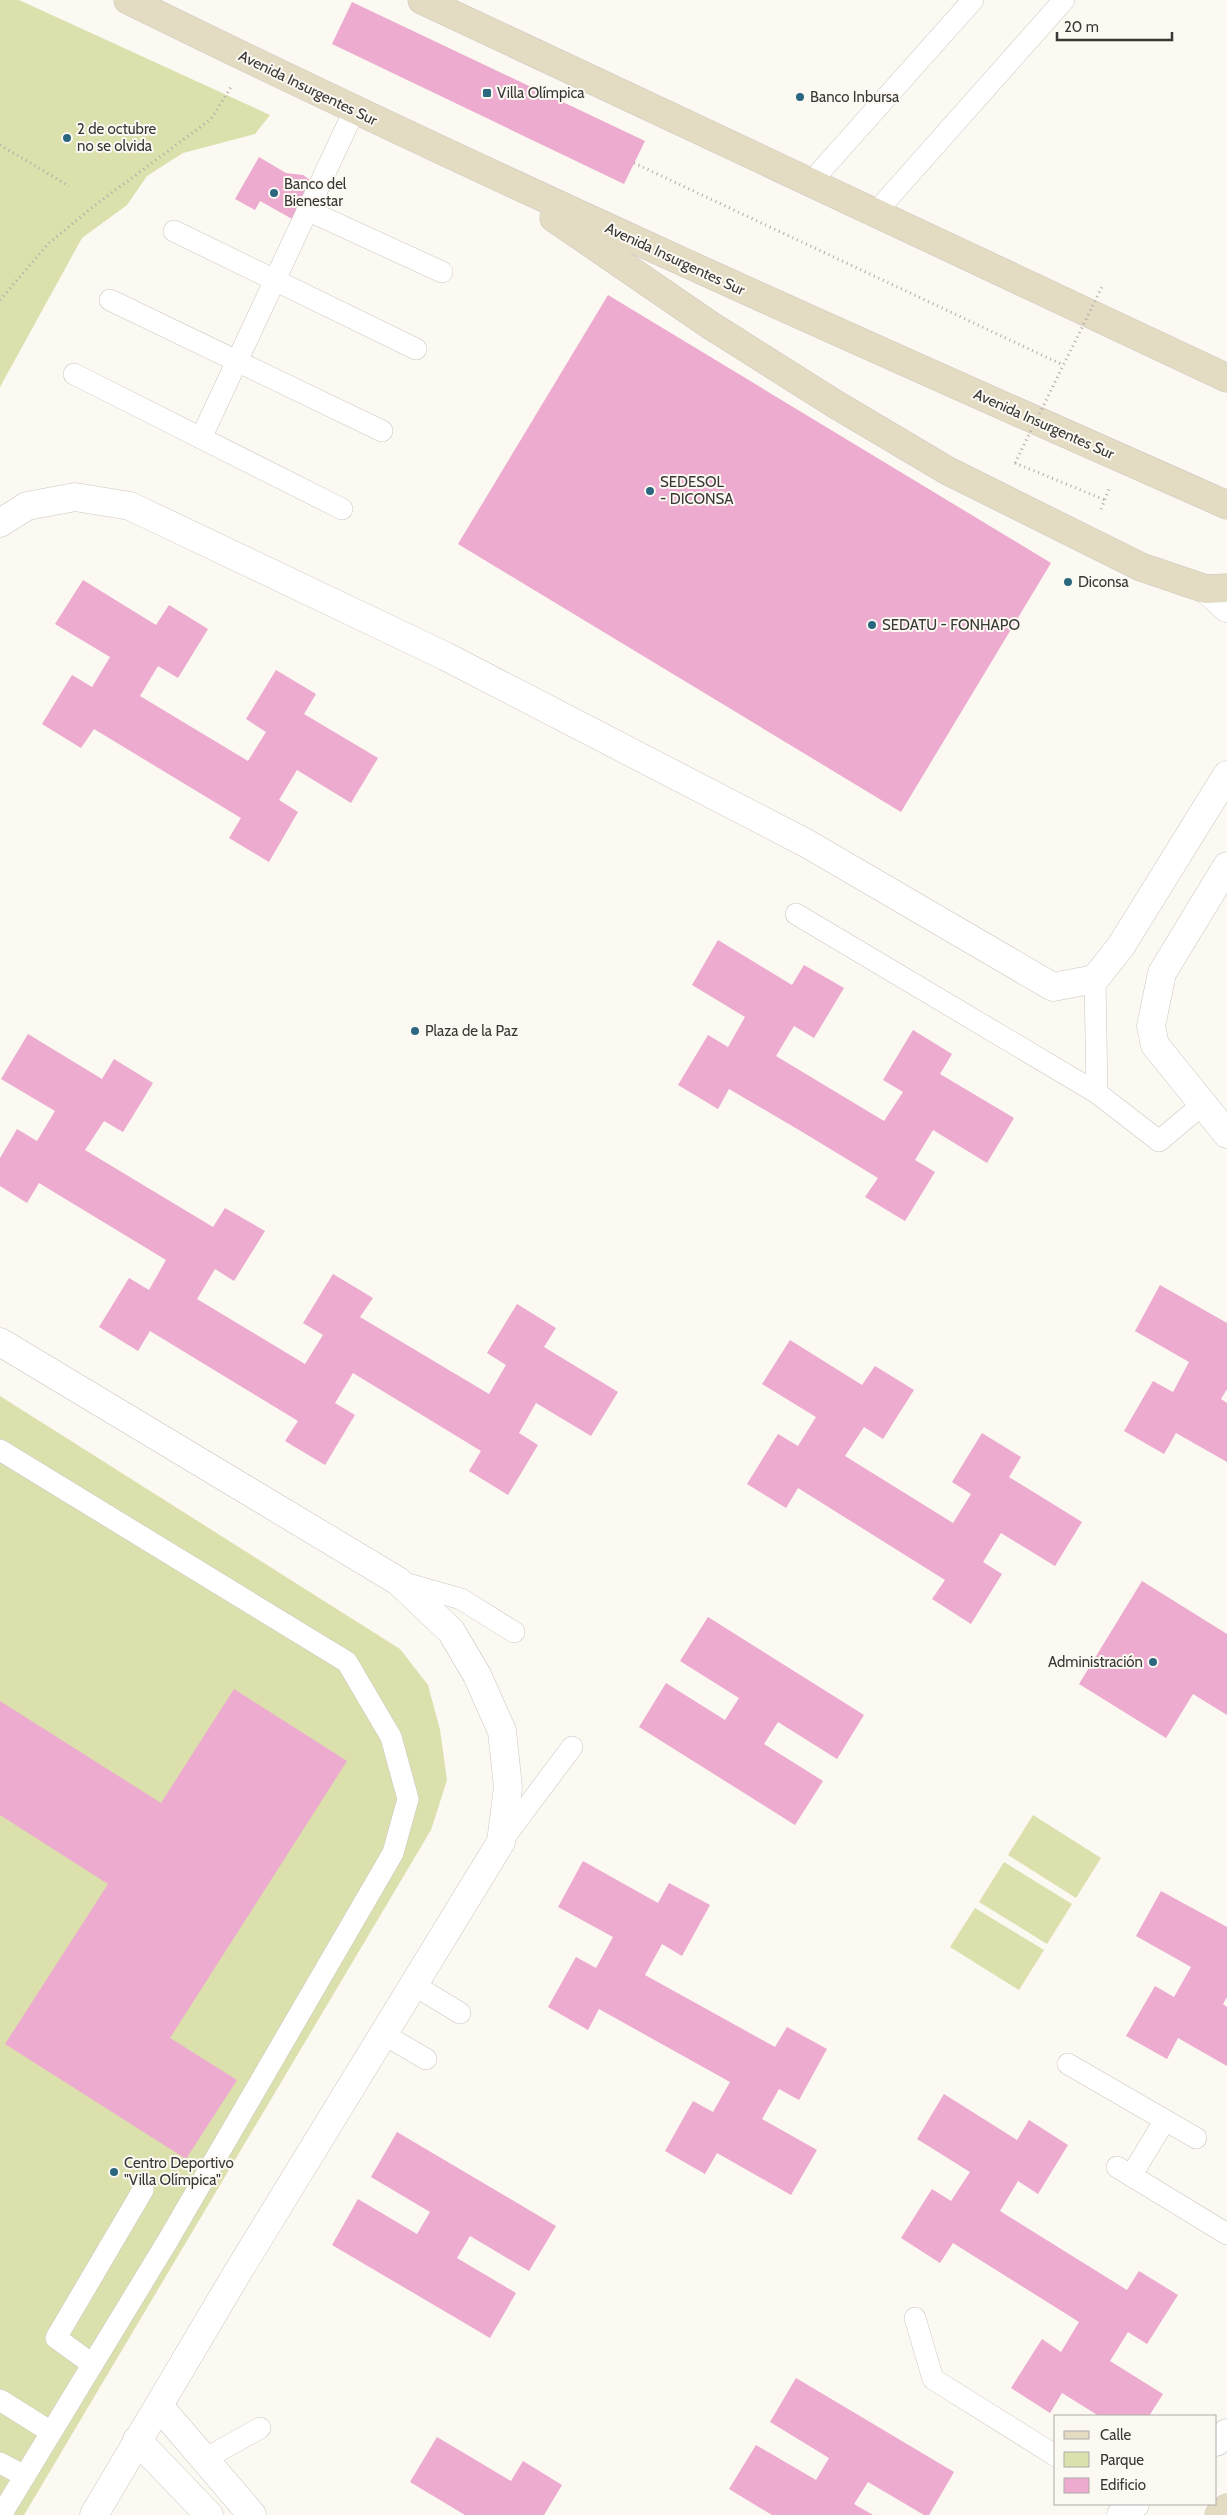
<svg xmlns="http://www.w3.org/2000/svg" width="1227" height="2515" font-family="Cabin,sans-serif">
<rect width="100%" height="100%" fill="#fcf8f2"/>
<g fill="#dce0ac">
<polygon points="0,0 19,0 270,115 255,134 183,153 147,176 127,205 82,238 0,387"/>
<polygon points="0,1396 400,1649 428,1685 440,1730 447,1780 431,1830 24,2515 0,2515"/>
<polygon points="1033,1815 1101,1858 1076,1898 1008,1855"/>
<polygon points="1004,1862 1072,1904 1047,1944 979,1902"/>
<polygon points="975,1908 1044,1950 1019,1990 950,1947"/>
</g>
<g fill="#ecabcf">
<polygon points="352,2 645,141 624,184 332,44"/>
<polygon points="259,157 286,173 303,175 310,180 313,188 294,220 260,201 255,210 235,199"/>
<polygon points="608,295 1051,563 901,812 458,544"/>
<polygon points="83,580 156,625 169,605 208,629 178,678 158,666 140,696 248,761 266,732 246,719 276,670 316,694 304,714 378,758 351,803 297,770 279,800 298,812 269,862 229,838 241,818 94,729 81,748 42,724 72,675 92,687 110,657 55,624"/>
<polygon points="718,940 792,985 804,965 844,988 814,1038 794,1026 776,1056 884,1121 903,1092 883,1080 913,1030 952,1054 940,1074 1014,1118 987,1163 933,1130 915,1160 935,1172 905,1221 865,1197 878,1178 804,1133 729,1089 718,1109 678,1085 708,1035 728,1047 745,1017 692,985"/>
<polygon points="28,1034 102,1079 114,1059 153,1083 123,1132 104,1121 85,1150 213,1227 225,1208 265,1231 234,1281 215,1269 197,1299 305,1364 323,1335 303,1323 333,1274 373,1298 360,1317 489,1394 506,1365 487,1353 517,1304 556,1328 544,1347 618,1392 591,1436 536,1403 519,1433 538,1445 508,1495 469,1471 481,1451 353,1373 335,1403 355,1415 325,1465 285,1441 298,1421 150,1331 138,1351 99,1327 129,1278 149,1290 166,1260 39,1183 27,1203 0,1186 0,1158 17,1129 37,1141 55,1111 1,1079"/>
<polygon points="1160,1285 1227,1323 1227,1389 1221,1399 1227,1403 1227,1462 1176,1433 1164,1454 1124,1431 1153,1381 1173,1392 1189,1362 1135,1331"/>
<polygon points="790,1340 862,1385 875,1366 914,1390 883,1439 864,1427 845,1456 953,1523 971,1494 952,1482 982,1433 1021,1457 1009,1477 1082,1522 1055,1566 1001,1533 983,1562 1002,1574 971,1624 932,1599 945,1580 798,1488 786,1508 747,1484 778,1434 798,1446 816,1417 762,1384"/>
<polygon points="1142,1581 1227,1634 1227,1715 1193,1694 1166,1738 1079,1684"/>
<polygon points="708,1617 864,1715 837,1759 778,1722 764,1744 823,1781 795,1825 639,1727 666,1683 725,1720 739,1698 680,1661"/>
<polygon points="234,1689 347,1761 170,2038 237,2080 186,2159 5,2044 108,1884 0,1815 0,1701 161,1803"/>
<polygon points="583,1861 658,1903 669,1883 710,1905 682,1956 662,1944 645,1975 775,2047 787,2027 827,2049 799,2100 779,2089 762,2119 817,2150 791,2195 717,2153 705,2174 665,2151 693,2101 713,2112 730,2082 599,2009 588,2030 548,2007 576,1957 596,1968 613,1937 558,1907"/>
<polygon points="1161,1891 1227,1927 1227,1997 1223,2004 1227,2007 1227,2066 1178,2038 1167,2059 1126,2036 1155,1986 1174,1997 1191,1967 1136,1936"/>
<polygon points="944,2094 1017,2140 1029,2120 1068,2145 1038,2194 1018,2181 1000,2211 1127,2290 1139,2271 1178,2295 1147,2344 1128,2332 1110,2361 1163,2394 1149,2416 1099,2416 1062,2393 1050,2413 1011,2388 1042,2339 1061,2352 1079,2322 953,2243 940,2263 901,2238 932,2189 951,2201 970,2172 917,2139"/>
<polygon points="397,2132 556,2226 529,2271 470,2236 457,2258 516,2293 490,2338 332,2245 358,2199 417,2234 430,2212 371,2177"/>
<polygon points="796,2378 954,2472 929,2515 924,2515 868,2482 854,2504 873,2515 772,2515 729,2489 756,2445 816,2480 829,2458 770,2422"/>
<polygon points="437,2437 511,2481 523,2461 562,2485 544,2515 465,2515 410,2482"/>
</g>
<g fill="none" stroke-linecap="round" stroke-linejoin="round">
<g stroke="#ccc7c1" stroke-width="22">
<g id="lane">
<polyline points="811,182 973,0"/>
<polyline points="307,210 442,272"/>
<polyline points="876,212 1064,0"/>
<polyline points="174,231 416,349"/>
<polyline points="110,300 382,431"/>
<polyline points="74,374 342,509"/>
<polyline points="201,438 354,111"/>
<polyline points="796,914 1097,1093 1159,1141 1203,1104"/>
<polyline points="1095,979 1097,1093"/>
<polyline points="0,1450 347,1662 391,1737 408,1799 393,1853 167,2242 1,2515"/>
<polyline points="398,1581 461,1599 514,1632"/>
<polyline points="501,1842 572,1747"/>
<polyline points="414,1985 460,2013"/>
<polyline points="383,2034 426,2059"/>
<polyline points="1068,2064 1196,2138"/>
<polyline points="1117,2167 1227,2234"/>
<polyline points="1131,2176 1165,2120"/>
<polyline points="915,2318 933,2379 1056,2456"/>
<polyline points="92,2364 56,2338 143,2190"/>
<polyline points="0,2400 51,2432"/>
<polyline points="203,2460 260,2428"/>
<polyline points="0,2463 25,2476"/>
</g>
</g>
<g stroke="#ccc7c1" stroke-width="29">
<g id="street">
<polyline points="0,523 27,506 75,497 130,506 445,656 806,843 1053,987 1095,979 1121,946 1227,775"/>
<polyline points="1206,589 1227,608"/>
<polyline points="1227,866 1162,973 1151,1026 1155,1045 1227,1134"/>
<polyline points="0,1342 398,1581 451,1631 477,1675 502,1731 508,1787 501,1842 236,2275 94,2515"/>
<polyline points="159,2406 252,2515"/>
<polyline points="137,2440 209,2515"/>
<polyline points="1216,2442 1227,2433"/>
<polyline points="1121,2515 1135,2504"/>
</g>
</g>
<g stroke="#ccc7c1" stroke-width="29">
<g id="secondary">
<path d="M 128,0 C 490,178 858,342 1227,505"/>
<polyline points="422,0 1227,378"/>
<polyline points="554,218 710,325 835,404 948,471 1141,567 1206,589 1227,588"/>
<polyline points="1219,2515 1227,2508"/>
</g>
</g>
<g stroke="#afaca7" stroke-width="3" stroke-dasharray="1 4" stroke-linecap="butt">
<polyline points="0,145 69,186"/>
<polyline points="634,163 1063,365"/>
<polyline points="0,300 48,244 94,206 211,119 231,87"/>
<polyline points="1015,463 1105,500"/>
<polyline points="1101,509 1109,489"/>
</g>
<use href="#lane" stroke="#fff" stroke-width="21"/>
<use href="#street" stroke="#fff" stroke-width="28"/>
<use href="#secondary" stroke="#e3dbc2" stroke-width="28"/>
<polyline stroke="#afaca7" stroke-width="3" stroke-dasharray="1 4" stroke-linecap="butt" points="1015,463 1103,285"/>
</g>
<g fill="#2b687f" stroke="#fcf8f2" stroke-width="2">
<rect x="482" y="88" width="10" height="10" rx="2.5"/>
<circle cx="800" cy="97" r="5"/>
<circle cx="67" cy="138" r="5"/>
<circle cx="274" cy="193" r="5"/>
<circle cx="650" cy="491" r="5"/>
<circle cx="1068" cy="582" r="5"/>
<circle cx="872" cy="625" r="5"/>
<circle cx="415" cy="1031" r="5"/>
<circle cx="1153" cy="1662" r="5"/>
<circle cx="114" cy="2172" r="5"/>
</g>
<g text-anchor="middle" dominant-baseline="central" stroke-width="4" stroke-linejoin="round" paint-order="stroke">
<g font-size="15" fill="#3a3836" stroke="#fcf8f2">
<text transform="translate(308 88) rotate(26)">Avenida Insurgentes Sur</text>
<text transform="translate(675 259) rotate(25)">Avenida Insurgentes Sur</text>
<text transform="translate(1044 424) rotate(24)">Avenida Insurgentes Sur</text>
</g>
<g font-size="15" fill="#3a3836" stroke="#fcf8f2" text-anchor="start">
<text x="497" y="93">Villa Olímpica</text>
<text x="810" y="97">Banco Inbursa</text>
<text x="77" y="129">2 de octubre<tspan x="77" dy="17">no se olvida</tspan></text>
<text x="284" y="184">Banco del<tspan x="284" dy="17">Bienestar</tspan></text>
<text x="660" y="482">SEDESOL<tspan x="660" dy="17">- DICONSA</tspan></text>
<text x="1078" y="582">Diconsa</text>
<text x="882" y="625">SEDATU - FONHAPO</text>
<text x="425" y="1031">Plaza de la Paz</text>
<text x="1143" y="1662" text-anchor="end">Administración</text>
<text x="124" y="2163">Centro Deportivo<tspan x="124" dy="17">"Villa Olímpica"</tspan></text>
</g>
</g>
<rect x="1054" y="2415" width="162" height="90" fill="#fcf8f2" stroke="#aeaba7"/>
<rect x="1064" y="2431" width="25" height="8" fill="#e3dbc2" stroke="#aeaba7"/>
<text x="1100" y="2440" font-size="15" fill="#3a3836">Calle</text>
<rect x="1064" y="2452" width="25" height="15" fill="#dce0ac" stroke="#aeaba7"/>
<text x="1100" y="2465" font-size="15" fill="#3a3836">Parque</text>
<rect x="1064" y="2478" width="25" height="15" fill="#ecabcf" stroke="#aeaba7"/>
<text x="1100" y="2490" font-size="15" fill="#3a3836">Edificio</text>
<path d="M1057 32v8h115v-8" fill="none" stroke="#3a3836" stroke-width="2.5"/>
<text x="1064" y="32" font-size="15" fill="#3a3836" stroke="#fcf8f2" stroke-width="4" paint-order="stroke">20 m</text>
</svg>
